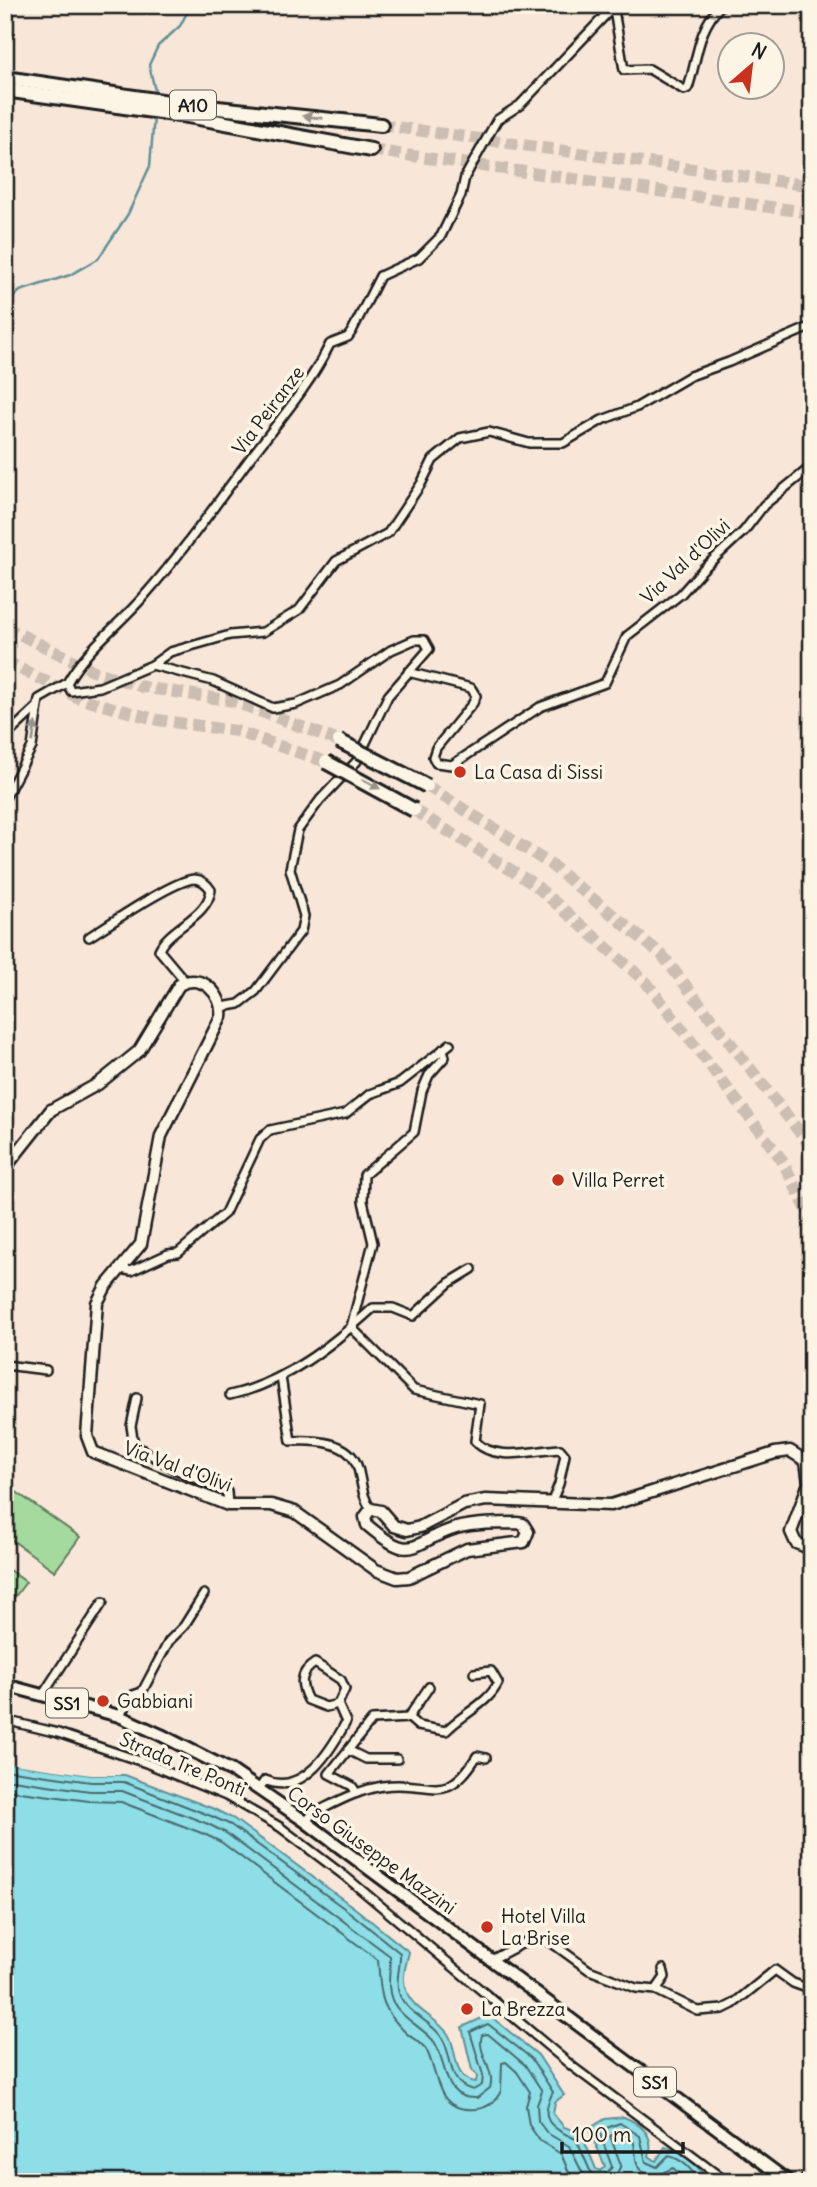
<svg xmlns="http://www.w3.org/2000/svg" width="817" height="2187" font-family="Delius,sans-serif">
<rect width="100%" height="100%" fill="#f8e6d8"/>
<filter id="ink" filterUnits="userSpaceOnUse"><feTurbulence type="fractalNoise" baseFrequency=".0143" numOctaves="2"/><feDisplacementMap in="SourceGraphic" scale="14" xChannelSelector="R" yChannelSelector="G"/><feConvolveMatrix kernelMatrix="1 2 1 2 8 2 1 2 1" color-interpolation-filters="sRGB"/></filter>
<g filter="url(#ink)">
<g fill="#a5da9e" stroke="#607b5d" stroke-width="2">
<polygon points="5,1484 80,1537 55,1571 5,1535"/>
<polygon points="5,1567 26,1582 5,1610"/>
</g>
<path fill="#8ddee7" stroke="#609096" stroke-width="2" d="M 5,1763 L 91,1775 L 125,1775 L 214,1809 L 234,1819 L 356,1909 L 409,1952 C 406,1965 401,1978 406,1990 C 413,2011 437,2017 448,2034 C 458,2049 452,2081 476,2082 L 477,2076 L 472,2070 L 462,2027 L 489,2015 L 538,2055 L 564,2095 L 555,2102 L 553,2114 L 564,2127 L 581,2133 L 596,2169 L 600,2171 L 605,2166 L 589,2129 L 605,2119 L 624,2117 C 641,2124 655,2136 649,2156 L 656,2161 L 665,2147 C 683,2153 699,2163 707,2182 L 5,2182 Z"/>
<polygon fill="#f8e6d8" points="5,1760 92,1772 119,1772 120,1775 91,1775 5,1763"/>
<g fill="none" stroke-linecap="round" stroke-linejoin="round">
<g stroke="#496a6d" stroke-width="2">
<path d="M 5,1770 L 91,1782 L 124,1782 L 211,1816 L 231,1825 L 352,1914 L 400,1953 C 401,1968 394,1981 400,1996 C 409,2015 432,2021 442,2038 C 454,2057 446,2084 473,2090 L 482,2085 L 483,2075 L 470,2032 L 488,2024 L 531,2058 L 553,2092 C 538,2120 550,2127 576,2139 L 592,2175 L 603,2177 L 612,2167 L 599,2131 L 620,2123 L 640,2136 L 646,2162 L 657,2167 L 668,2156 C 681,2158 693,2170 699,2182"/>
<path d="M 5,1779 L 90,1791 L 122,1791 L 208,1824 L 226,1833 L 390,1956 C 391,1971 386,1985 392,2000 C 402,2020 426,2029 435,2043 C 448,2064 441,2100 477,2098 L 490,2088 C 496,2069 476,2053 482,2035 L 488,2034 L 525,2065 L 542,2091 L 537,2105 L 538,2121 L 547,2133 L 569,2146 L 587,2182"/>
<path d="M 5,1790 L 89,1801 L 121,1802 L 204,1834 L 221,1842 L 378,1960 C 381,1995 379,2006 405,2032 C 411,2038 422,2043 426,2049 C 439,2073 434,2113 476,2109 C 488,2108 496,2101 501,2091 L 502,2063 L 506,2062 L 517,2072 L 530,2092 L 526,2106 L 529,2125 L 540,2141 L 561,2154 L 573,2182"/>
<path d="M 613,2182 L 621,2165 L 610,2136 L 619,2132 L 633,2140 C 639,2157 629,2172 656,2176 L 673,2168 L 689,2182"/>
</g>
<g stroke="#609096" stroke-width="2.5">
<polyline points="156,95 149,65 158,46 180,26 191,5"/>
<polyline points="5,305 20,291 70,275 98,259 128,214 150,166 154,116"/>
</g>
<g stroke="#ccbeb2" stroke-width="12" stroke-dasharray="12 6" stroke-linecap="butt">
<polyline points="381,125 812,186"/>
<polyline points="371,150 812,213"/>
<polyline points="5,627 94,671 143,687 233,701 339,741"/>
<polyline points="5,661 81,699 158,720 236,731 326,762"/>
<polyline points="427,786 550,864 662,955 812,1148"/>
<polyline points="414,810 535,885 646,982 782,1160 812,1220"/>
</g>
<g stroke="#1c1c1c" stroke-width="12">
<g id="street">
<path d="M 614,10 L 624,70 L 649,69 L 684,90 L 688,88 C 698,57 697,30 721,5"/>
<polyline points="152,665 170,652 230,635 263,632 299,610 336,561 388,533 421,484 433,460 460,438 489,432 529,443 563,443 602,420 637,407 690,376 729,362 812,326"/>
<polyline points="408,672 471,688 476,696 473,703 436,748 433,757 436,763 452,765 540,707 605,683 627,636 681,594 704,568 744,531 764,505 812,466"/>
<path d="M 67,683 C 85,650 119,625 144,596 C 182,553 214,507 248,461 C 277,423 309,387 330,344 L 348,337 L 352,331 L 380,276 L 419,258 L 441,236 L 461,195 L 465,177 L 497,120 L 520,105 L 615,5"/>
<polyline points="67,683 71,691 100,687 152,665 213,681 273,708 296,704 340,685 391,650 414,640 424,640 429,649 388,696 357,761 320,800 298,830 290,869 304,916 301,931 256,991 239,1004 222,1007"/>
<polyline points="5,737 36,708"/>
<polyline points="5,798 32,747 39,699 67,683"/>
<path d="M 89,937 C 108,925 174,880 194,879 C 202,879 207,884 211,890 C 207,918 169,927 159,950 L 185,981"/>
<polyline points="121,1269 131,1271 168,1254 178,1253 225,1213 260,1139 270,1130 345,1114 370,1094 400,1083 450,1044"/>
<path d="M 351,1327 L 414,1390 L 480,1404 L 475,1441 C 495,1463 534,1450 560,1449 L 565,1455 L 559,1484 L 552,1501"/>
<polyline points="351,1327 373,1243 363,1201 364,1175 414,1132 422,1091 429,1075 445,1057 443,1049"/>
<polyline points="5,1365 46,1370"/>
<path d="M 281,1377 L 291,1441 C 314,1440 350,1440 358,1468 C 362,1483 362,1497 371,1509"/>
<path d="M 230,1395 C 285,1383 332,1345 373,1308 L 393,1308 L 413,1316 L 449,1283 L 472,1269"/>
<polyline points="137,1398 131,1426 134,1445 175,1469 227,1492 228,1505"/>
<polyline points="42,1696 103,1602"/>
<polyline points="119,1716 133,1695 142,1692 169,1641 184,1626 204,1594"/>
<polyline points="408,1718 429,1687"/>
<polyline points="5,1720 58,1733 146,1763 226,1796 280,1827 346,1877 573,2067 727,2182"/>
<polyline points="348,1750 366,1759 397,1759"/>
<path d="M 259,1789 L 265,1780 C 303,1797 331,1750 346,1722 L 338,1704 L 326,1707 L 308,1700 C 300,1685 299,1673 315,1663 L 341,1680 L 345,1689 L 338,1704"/>
<path d="M 357,1793 L 352,1786 L 329,1774 L 372,1720 L 409,1718 L 418,1726 L 446,1731 C 462,1714 488,1704 498,1683 L 491,1671 L 474,1673"/>
<path d="M 306,1822 L 312,1814 C 335,1803 357,1790 383,1786 C 431,1779 445,1808 477,1756 L 486,1758"/>
<polyline points="491,1960 529,1940 549,1941 589,1970 636,1988 656,1990 698,2011 723,2009 733,2004 775,1970 793,1983 812,1990"/>
<polyline points="656,1990 665,1977 663,1969"/>
<polyline points="803,2182 812,2169"/>
</g>
</g>
<g stroke="#1c1c1c" stroke-width="15">
<path id="secondary" d="M 5,1168 L 51,1110 L 98,1084 L 139,1051 L 179,985 C 201,972 224,994 221,1017 L 161,1136 L 141,1244 L 106,1286 L 97,1303 L 87,1436 L 93,1452 L 228,1505 L 271,1505 L 295,1512 L 376,1570 L 397,1578 L 409,1577 L 467,1549 L 524,1542 L 528,1532 L 523,1524 L 517,1523 C 497,1523 475,1523 456,1528 C 410,1542 415,1566 367,1525 L 365,1517 L 371,1509 L 381,1511 L 394,1526 L 407,1530 L 420,1527 L 464,1504 L 486,1500 L 611,1505 L 775,1453 L 790,1451 L 806,1461 L 809,1483 L 791,1532 L 796,1543 L 812,1549"/>
</g>
<g stroke="#1c1c1c" stroke-width="16">
<polyline id="primary" points="5,1685 119,1716 161,1735 232,1771 306,1822 789,2182"/>
</g>
<g stroke="#1c1c1c" stroke-width="18">
<g id="highway">
<polyline points="5,78 189,105 381,125"/>
<polyline points="5,90 188,116 371,150"/>
</g>
</g>
<use href="#street" stroke="#fcf5e5" stroke-width="7"/>
<use href="#secondary" stroke="#fcf5e5" stroke-width="10"/>
<use href="#primary" stroke="#fcf5e5" stroke-width="10"/>
<use href="#highway" stroke="#fcf5e5" stroke-width="12"/>
<g stroke="#1c1c1c" stroke-width="18" stroke-linecap="butt">
<g id="highway-bridge">
<polyline points="339,741 427,786"/>
<polyline points="326,762 414,810"/>
</g>
</g>
<use href="#highway-bridge" stroke="#fcf5e5" stroke-width="12"/>
</g>
<defs><path id="oneway-solid" d="M-6-.8H1V-3.2L6.5 0L1 3.2V.8H-6Z" transform="scale(1.75)"/></defs>
<g fill="#97938b">
<use href="#oneway-solid" transform="translate(313 117) rotate(-173)"/>
<use href="#oneway-solid" transform="translate(34 732) rotate(-82)"/>
<use href="#oneway-solid" transform="translate(371 784) rotate(28)"/>
</g>
</g>
<g fill="#c8321e" stroke="#fcf5e5" stroke-width="2.5">
<circle cx="460" cy="772" r="7"/>
<circle cx="558" cy="1180" r="7"/>
<circle cx="103" cy="1701" r="7"/>
<circle cx="487" cy="1927" r="7"/>
<circle cx="467" cy="2009" r="7"/>
</g>
<g text-anchor="middle" dominant-baseline="central" stroke-width="7" stroke-linejoin="round" paint-order="stroke">
<g fill="#fcf5e5" stroke="#5f5d58" stroke-width="2">
<rect x="170" y="90.5" width="46" height="29" rx="5"/>
<rect x="46" y="1688.5" width="42" height="29" rx="5"/>
<rect x="634" y="2067.5" width="42" height="29" rx="5"/>
</g>
<g font-size="18" font-weight="bold" fill="#1c1c1c">
<text x="193" y="105">A10</text>
<text x="67" y="1703">SS1</text>
<text x="655" y="2082">SS1</text>
</g>
<g font-size="19" fill="#1c1c1c" stroke="#fcf5e5">
<text transform="translate(268 410) rotate(-53)">Via Peiranze</text>
<text transform="translate(685 561) rotate(-43)">Via Val d'Olivi</text>
<text transform="translate(178 1466) rotate(20)">Via Val d'Olivi</text>
<text transform="translate(183 1764) rotate(23)">Strada Tre Ponti</text>
<text transform="translate(372 1850) rotate(36)">Corso Giuseppe Mazzini</text>
</g>
<g font-size="19" fill="#1c1c1c" stroke="#fcf5e5" text-anchor="start">
<text x="474" y="772">La Casa di Sissi</text>
<text x="572" y="1180">Villa Perret</text>
<text x="117" y="1701">Gabbiani</text>
<text x="501" y="1916">Hotel Villa<tspan x="501" dy="22">La Brise</tspan></text>
<text x="481" y="2009">La Brezza</text>
</g>
</g>
<rect width="817" height="2187" fill="none" stroke="#fcf5e5" stroke-width="28"/>
<rect x="14" y="14" width="789" height="2159" fill="none" stroke="#1c1c1c" stroke-width="2.5" filter="url(#ink)"/>
<g transform="translate(751 66) rotate(28)"><circle r="33" fill="#fcf5e5" stroke="#a29e95" stroke-width="2"/>
<path d="M0-5L12 26L0 18L-12 26Z" fill="#c8321e"/>
<text y="-10" font-size="19" font-weight="bold" text-anchor="middle" fill="#1c1c1c">N</text>
</g>
<path d="M562 2142v10h121v-10" fill="none" stroke="#1c1c1c" stroke-width="3.5"/>
<text x="572" y="2142" font-size="21" fill="#1c1c1c" stroke="#fcf5e5" stroke-width="5" paint-order="stroke">100 m</text>
</svg>
